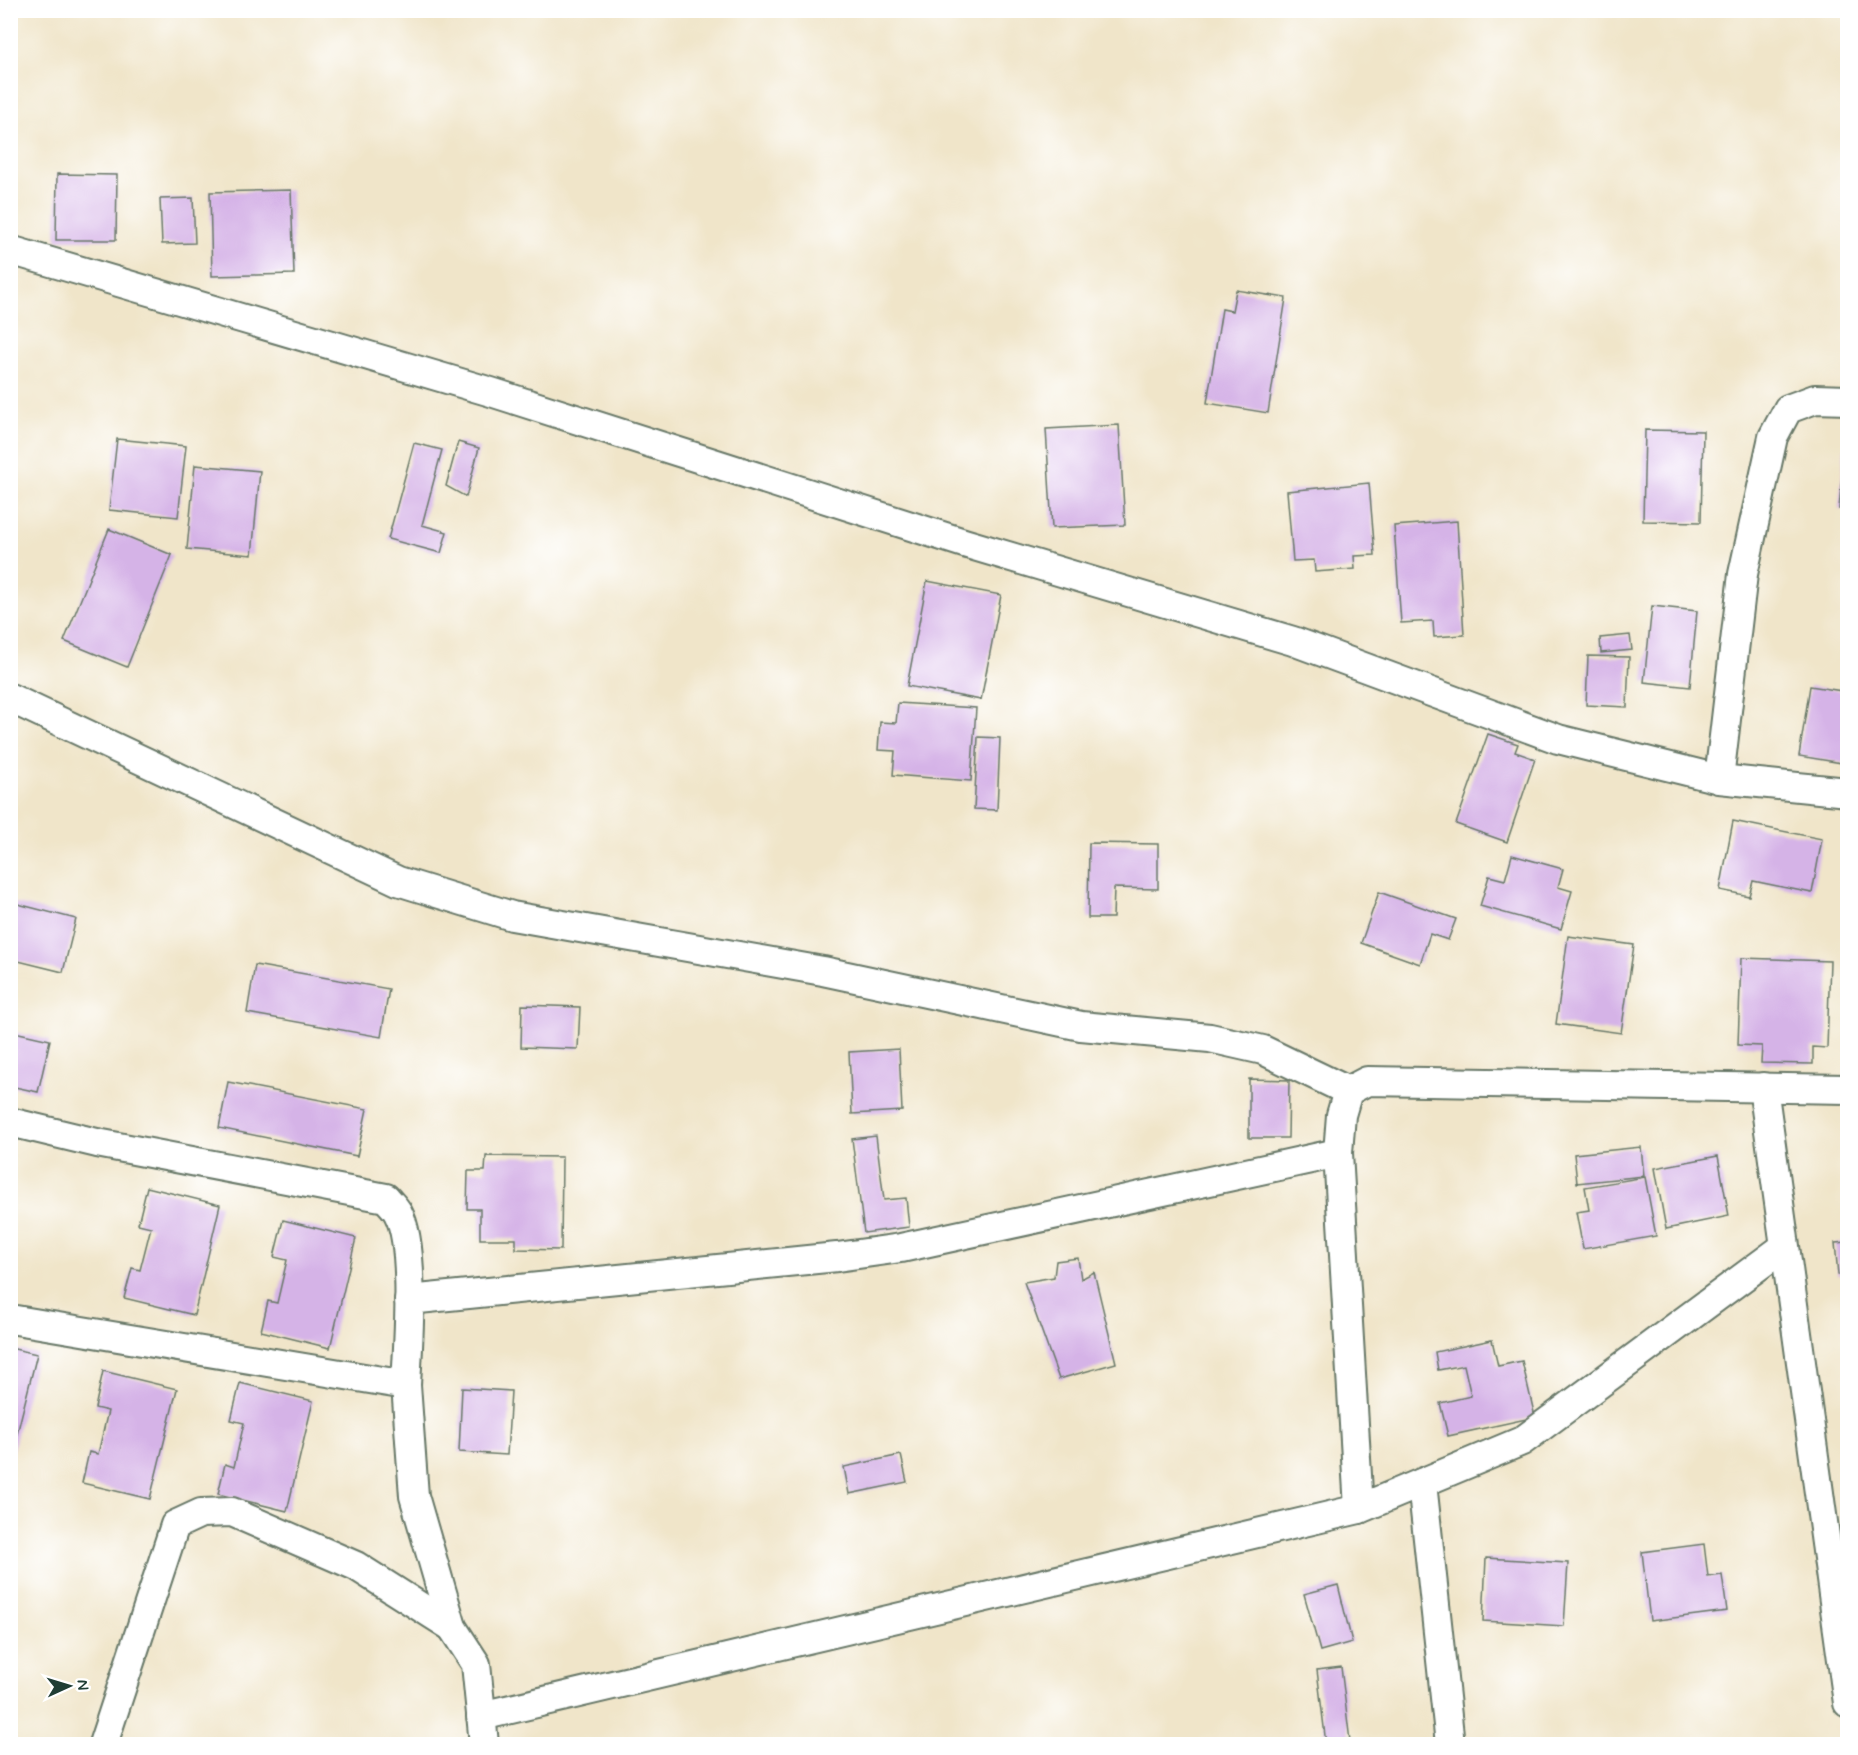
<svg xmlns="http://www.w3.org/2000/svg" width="1858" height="1755" font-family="Mynerve,sans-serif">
<rect width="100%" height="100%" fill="#fff"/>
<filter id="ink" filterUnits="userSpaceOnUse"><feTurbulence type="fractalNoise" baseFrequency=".0167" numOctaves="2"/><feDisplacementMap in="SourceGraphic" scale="12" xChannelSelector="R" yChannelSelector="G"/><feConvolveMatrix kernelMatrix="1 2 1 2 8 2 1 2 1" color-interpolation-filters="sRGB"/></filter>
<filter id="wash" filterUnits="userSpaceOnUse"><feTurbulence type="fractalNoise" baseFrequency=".008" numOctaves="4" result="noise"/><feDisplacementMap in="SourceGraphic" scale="24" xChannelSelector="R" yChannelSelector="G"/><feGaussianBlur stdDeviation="1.35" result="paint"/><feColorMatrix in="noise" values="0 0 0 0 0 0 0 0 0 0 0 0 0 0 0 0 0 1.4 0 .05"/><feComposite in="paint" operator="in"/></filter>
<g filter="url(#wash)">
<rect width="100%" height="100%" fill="#f0e5c9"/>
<g id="blocks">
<g fill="#d5b3e7">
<polygon points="57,174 117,175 116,240 56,240"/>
<polygon points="291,190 294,274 212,276 210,192"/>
<polygon points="193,198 195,243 162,244 160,199"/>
<polygon points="1236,290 1286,298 1268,413 1207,403 1222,309 1232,311"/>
<polygon points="1119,425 1125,525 1052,528 1046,429"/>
<polygon points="1645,430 1703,431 1701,522 1643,521"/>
<polygon points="1846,432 1848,432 1848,510 1839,509"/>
<polygon points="117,439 186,446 178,517 109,510"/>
<polygon points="458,442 479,448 466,497 446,486"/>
<polygon points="414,443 442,450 422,525 447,532 441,553 388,539"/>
<polygon points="195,465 260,471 252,555 187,549"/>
<polygon points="1369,483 1375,555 1354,556 1355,569 1315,572 1314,560 1293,561 1287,491"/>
<polygon points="1457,521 1464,635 1434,637 1433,621 1401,623 1394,526"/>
<polygon points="109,529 172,555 127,667 64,641"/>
<polygon points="927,581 1001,595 981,700 907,686"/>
<polygon points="1652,606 1697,611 1690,687 1644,682"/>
<polygon points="1630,635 1632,650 1601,653 1600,638"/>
<polygon points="1588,656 1629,657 1627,707 1586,705"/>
<polygon points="1810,686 1848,692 1848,764 1799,756"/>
<polygon points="898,703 976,708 971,781 893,775 895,751 878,750 880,722 896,723"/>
<polygon points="1488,734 1518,744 1515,752 1535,759 1507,842 1456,824"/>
<polygon points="978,737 1000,738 997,810 974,809"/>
<polygon points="1733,821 1822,839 1812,893 1753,881 1749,896 1720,890"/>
<polygon points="1089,843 1158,844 1158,889 1114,888 1113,918 1088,918"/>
<polygon points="1512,855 1563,869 1558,887 1572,891 1561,929 1480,906 1489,876 1505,880"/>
<polygon points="1379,892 1456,919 1448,940 1430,934 1420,964 1361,943"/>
<polygon points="10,902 76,919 63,972 10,959"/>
<polygon points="1568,936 1634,945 1621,1033 1556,1024"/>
<polygon points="1741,958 1830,961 1827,1048 1813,1047 1813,1064 1761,1063 1762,1046 1738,1045"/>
<polygon points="255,965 389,989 381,1037 247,1013"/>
<polygon points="522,1005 580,1007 578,1049 521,1047"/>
<polygon points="10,1031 50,1040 38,1092 10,1086"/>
<polygon points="899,1049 902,1111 852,1114 849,1052"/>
<polygon points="1249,1079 1289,1080 1288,1138 1249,1138"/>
<polygon points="228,1082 367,1109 357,1156 219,1128"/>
<polygon points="876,1136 884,1200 906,1198 909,1227 864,1233 852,1139"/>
<polygon points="1641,1147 1644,1176 1577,1183 1574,1154"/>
<polygon points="486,1156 562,1157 561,1250 516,1249 516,1239 480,1239 480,1209 467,1209 468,1171 485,1171"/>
<polygon points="1718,1156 1729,1216 1666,1229 1655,1168"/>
<polygon points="1645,1177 1656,1236 1583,1249 1576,1212 1589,1210 1585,1187"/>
<polygon points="147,1187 220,1205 194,1315 124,1298 132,1268 140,1270 151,1227 138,1224"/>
<polygon points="283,1220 356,1238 330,1348 261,1331 268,1301 277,1303 287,1260 274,1257"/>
<polygon points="1848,1242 1848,1274 1838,1275 1835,1243"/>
<polygon points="1078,1258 1081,1279 1094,1272 1116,1363 1059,1379 1024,1282 1054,1277 1056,1261"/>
<polygon points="1492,1340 1498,1366 1522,1361 1535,1417 1448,1436 1440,1403 1471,1396 1464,1365 1438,1370 1435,1352"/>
<polygon points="10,1348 37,1354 11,1458 10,1457"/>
<polygon points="103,1371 177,1389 150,1499 82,1483 89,1452 98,1454 108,1411 95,1408"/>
<polygon points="240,1383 313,1401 287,1511 218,1494 225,1464 234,1467 244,1423 231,1420"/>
<polygon points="462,1388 511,1391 507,1455 459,1452"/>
<polygon points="901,1455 907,1482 849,1494 844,1467"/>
<polygon points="1704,1544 1708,1577 1722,1575 1727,1611 1650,1621 1642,1552"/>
<polygon points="1486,1558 1568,1563 1564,1626 1483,1621"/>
<polygon points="1338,1585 1352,1642 1320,1651 1304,1594"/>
<polygon points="1341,1667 1350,1741 1326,1744 1317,1670"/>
</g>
</g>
</g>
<g filter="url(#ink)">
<use href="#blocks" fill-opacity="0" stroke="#687868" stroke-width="1.5"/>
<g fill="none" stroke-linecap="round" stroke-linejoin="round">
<g stroke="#687868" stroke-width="32">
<g id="street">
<polyline points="10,250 491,392 964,543 1293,641 1558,739 1719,779 1848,792"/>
<polyline points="10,698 398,881 512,916 823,971 1081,1026 1210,1038 1263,1050 1348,1091"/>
<polyline points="1719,779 1743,574 1773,437 1788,409 1815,399 1848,400"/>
<polyline points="1763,1087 1848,1703"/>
<path d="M 10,1122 L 97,1143 L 386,1198 C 390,1203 395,1207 398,1213 C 416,1246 408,1345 406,1385"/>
<polyline points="409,1300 837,1257 901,1248 1338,1153"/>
<polyline points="10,1319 406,1385 414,1496 452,1627 476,1664 484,1744"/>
<polyline points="1422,1483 1450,1744"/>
<polyline points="1359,1509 1522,1441 1784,1247"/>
<polyline points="481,1716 1359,1509 1338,1153 1341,1115 1348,1091 1367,1081 1848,1089"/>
<polyline points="103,1744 175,1525 201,1513 232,1512 356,1566 452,1627"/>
</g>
</g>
<use href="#street" stroke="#fff" stroke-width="28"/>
</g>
</g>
<rect width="1858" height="1755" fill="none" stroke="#fff" stroke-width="36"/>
<g transform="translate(69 1686) rotate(86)" stroke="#ffffff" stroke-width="4.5" paint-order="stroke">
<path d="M0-4.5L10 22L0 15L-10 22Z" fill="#1f3d34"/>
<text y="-9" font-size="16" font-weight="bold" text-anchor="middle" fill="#1f3d34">N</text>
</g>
</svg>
